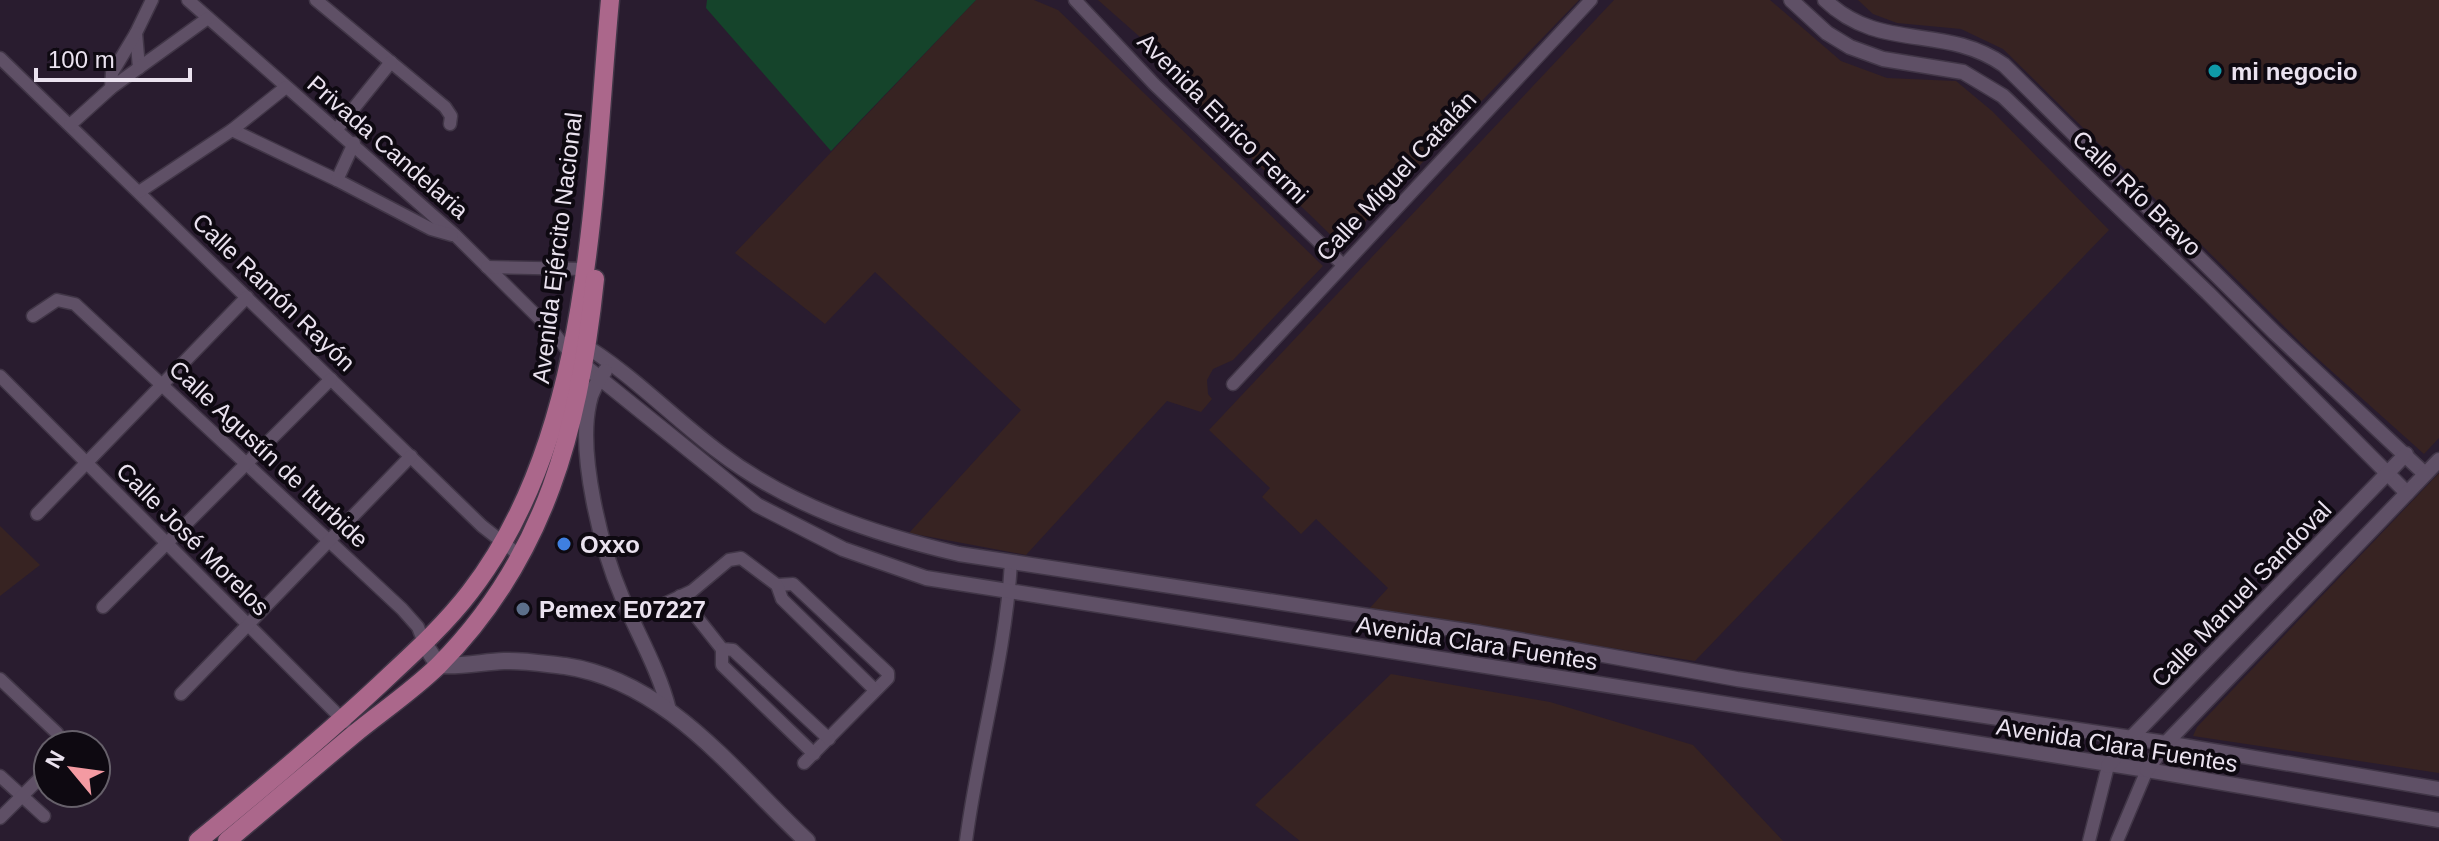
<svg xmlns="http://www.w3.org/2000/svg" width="2439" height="841" font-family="Helvetica,sans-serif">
<rect width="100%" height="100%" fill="#291c2f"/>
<g fill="#372322">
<polygon points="976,0 1034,0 1058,10 1323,266 1233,360 1213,369 1207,380 1208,394 1212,399 1201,412 1167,401 1026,555 909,533 1021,410 875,272 825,324 735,253"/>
<polygon points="1098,0 1579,0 1342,246 1206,114 1182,74"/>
<polygon points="1614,0 1770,0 1841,61 1887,78 1956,81 1992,111 2109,230 1695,661 1368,610 1388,588 1316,519 1301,534 1262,497 1270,488 1209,430"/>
<polygon points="1858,0 2439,0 2439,438 2424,454 2308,350 2003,49 1961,29 1897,23 1873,14"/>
<polygon points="2439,473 2439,773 2193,736 2197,727"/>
<polygon points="0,526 40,565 0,596"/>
<polygon points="1391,674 1550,702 1693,745 1783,841 1300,841 1255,805"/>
</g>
<polygon fill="#15442b" points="707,0 976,0 831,151 706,8"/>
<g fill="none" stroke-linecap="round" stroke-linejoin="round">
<g stroke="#413647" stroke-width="15">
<g id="minor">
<polyline points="188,0 455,235 554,333 572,356"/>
<polyline points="316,0 445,107 451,116 450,124"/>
<polyline points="1075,0 1154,84 1343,265"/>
<polyline points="0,58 482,526 519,555"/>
<polyline points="139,68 136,33 152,0"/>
<polyline points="111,88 112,73 136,33"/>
<polyline points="70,125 111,88 208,18"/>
<polyline points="337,129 391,62"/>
<polyline points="232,130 337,180"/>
<polyline points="354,143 337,180 431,229 452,235"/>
<polyline points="139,192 232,130 286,87"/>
<polyline points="487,267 584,269"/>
<polyline points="33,316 57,300 75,304 402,609 418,627 424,643"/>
<polyline points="0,376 345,722"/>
<polyline points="1233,384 1591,0"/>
<polyline points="37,514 247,297"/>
<polyline points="777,585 793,584 888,673 888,678 804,763"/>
<polyline points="680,596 722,649 733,650 829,739"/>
<polyline points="103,607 331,379"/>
<polyline points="632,619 692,591 729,560 741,558 777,585 782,599 875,690"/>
<polyline points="722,649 722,665 814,754"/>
<polyline points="0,679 57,733 62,745"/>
<polyline points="181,694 411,456"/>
<polyline points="0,776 44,816"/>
<polyline points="0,818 48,770"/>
<path d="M 966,841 C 978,748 1006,655 1011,562"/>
<polyline points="2089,841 2108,766"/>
<polyline points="2117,841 2147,770"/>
</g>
</g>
<g stroke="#413647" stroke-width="17">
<g id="tertiary">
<polyline points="1791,0 1827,33 1850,47 1883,59 1963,72 2003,96 2208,293 2407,493"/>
<path d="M 1825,0 C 1880,53 1944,23 2004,65 L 2275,333 L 2425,474"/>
<path d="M 579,342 C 630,372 672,417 719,452 C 789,506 874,534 959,554 L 1480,633 L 1737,679 L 2166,743 L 2439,789"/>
<polyline points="576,359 757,505 843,549 926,578 2147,770 2439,820"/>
<path d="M 605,371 C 598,381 591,391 589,404 C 578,455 601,548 622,597 C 638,635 659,670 669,710"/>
<polyline points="2108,766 2130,739 2406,454"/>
<polyline points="2147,770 2166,743 2439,460"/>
</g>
</g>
<g stroke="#413647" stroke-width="19">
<path id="secondary" d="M 424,643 L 438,665 C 461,667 482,662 504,661 C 524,660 546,664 565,666 C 668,681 736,775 807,841"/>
</g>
<g stroke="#413647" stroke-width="21">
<g id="primary">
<path d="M 198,841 C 264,787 329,733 390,675 C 418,649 447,622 470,592 C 593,433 592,193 610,0"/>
<path d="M 227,841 C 269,806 311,770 353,735 C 381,712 411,692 438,666 C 546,558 580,425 595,279"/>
</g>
</g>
<use href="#minor" stroke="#5f5066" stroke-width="12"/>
<use href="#tertiary" stroke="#5f5066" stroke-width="14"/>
<use href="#secondary" stroke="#5f5066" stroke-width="16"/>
<use href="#primary" stroke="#ab678b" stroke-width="18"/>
</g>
<circle fill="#0f9aa8" stroke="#0e0911" stroke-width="3" cx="2215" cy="71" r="8"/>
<circle fill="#3f7fe0" stroke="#0e0911" stroke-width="3" cx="564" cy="544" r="8"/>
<circle fill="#5c6f8a" stroke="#0e0911" stroke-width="3" cx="523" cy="609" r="8"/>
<g text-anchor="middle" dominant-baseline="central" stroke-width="8" stroke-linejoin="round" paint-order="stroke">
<g font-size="24" font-weight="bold" fill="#eae2ef" stroke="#0e0911" text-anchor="start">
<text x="2231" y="71">mi negocio</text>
<text x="580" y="544">Oxxo</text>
<text x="539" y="609">Pemex E07227</text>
</g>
<g font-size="24" fill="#eae2ef" stroke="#0e0911">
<text transform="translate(1223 118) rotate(45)">Avenida Enrico Fermi</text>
<text transform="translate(388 147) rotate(41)">Privada Candelaria</text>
<text transform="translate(1396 176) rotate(-47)">Calle Miguel Catalán</text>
<text transform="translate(2137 193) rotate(44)">Calle Río Bravo</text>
<text transform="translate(557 248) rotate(-83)">Avenida Ejército Nacional</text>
<text transform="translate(274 292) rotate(44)">Calle Ramón Rayón</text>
<text transform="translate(269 454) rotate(43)">Calle Agustín de Iturbide</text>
<text transform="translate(193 539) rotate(45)">Calle José Morelos</text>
<text transform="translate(2241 594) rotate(-46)">Calle Manuel Sandoval</text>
<text transform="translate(1477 643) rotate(9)">Avenida Clara Fuentes</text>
<text transform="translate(2117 745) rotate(9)">Avenida Clara Fuentes</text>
</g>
</g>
<g transform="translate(72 769) rotate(299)"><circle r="38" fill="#0e0911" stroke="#66606a" stroke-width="2"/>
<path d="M0-6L14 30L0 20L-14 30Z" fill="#f49aa2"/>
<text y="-12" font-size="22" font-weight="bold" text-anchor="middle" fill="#eae2ef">N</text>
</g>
<path d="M36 68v12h154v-12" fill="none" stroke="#eae2ef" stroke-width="4"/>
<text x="48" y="68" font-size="24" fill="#eae2ef" stroke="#0e0911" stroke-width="6" paint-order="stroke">100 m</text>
</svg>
